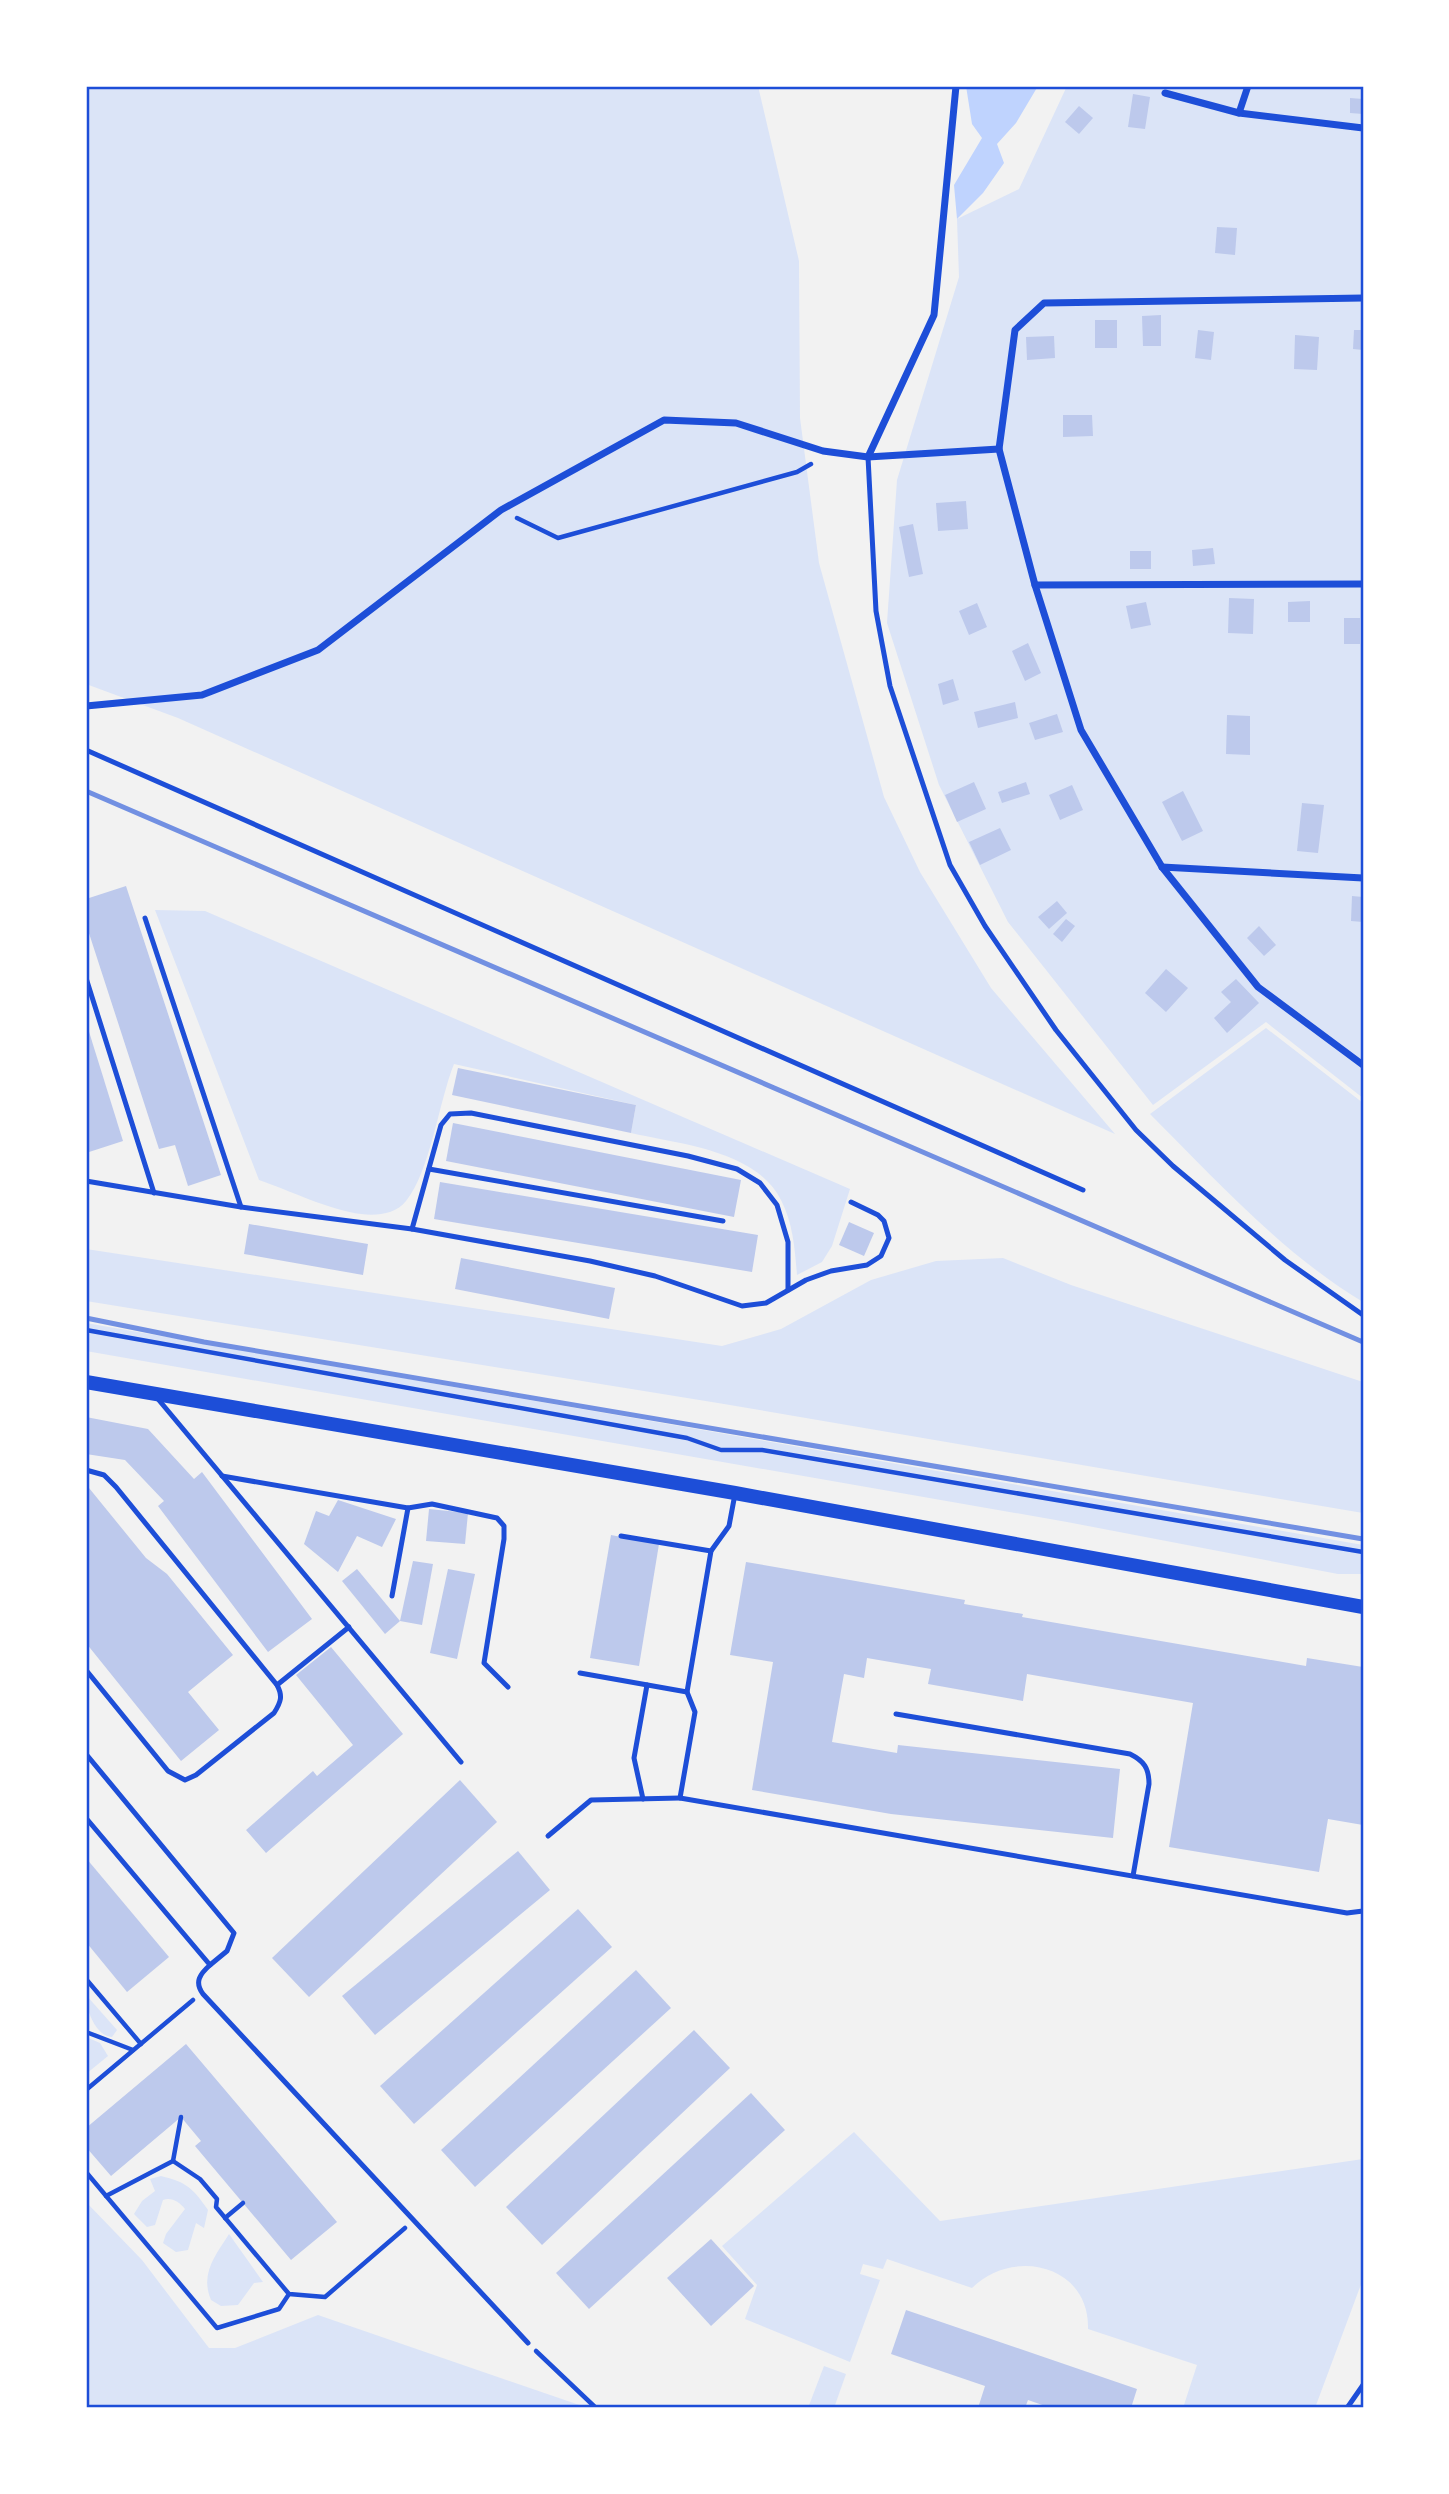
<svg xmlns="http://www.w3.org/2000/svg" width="1449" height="2494" font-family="Ubuntu,sans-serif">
<rect width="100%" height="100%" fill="#f2f2f2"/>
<g fill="#dbe4f7">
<polygon points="86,86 758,86 799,261 800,418 819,563 884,797 920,872 991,988 1115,1134 178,718 86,684"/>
<polygon points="1067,86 1363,86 1363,1098 1266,1022 1153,1105 1008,922 939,785 887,623 897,480 959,277 957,219 1019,189"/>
<path d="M 155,910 L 205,911 L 850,1189 L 832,1246 L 822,1262 L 797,1275 C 795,1250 793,1223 781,1200 C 756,1150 679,1144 631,1133 L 636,1105 L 454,1064 C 439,1101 430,1172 406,1201 C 396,1214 377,1216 361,1214 C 332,1211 288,1190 259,1180 Z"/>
<path d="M 1266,1028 L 1363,1103 L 1363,1302 C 1283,1254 1216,1180 1150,1114 Z"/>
<polygon points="86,1249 722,1346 781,1329 871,1280 936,1261 1003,1258 1071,1285 1363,1382 1363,1513 718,1403 86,1301"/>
<polygon points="86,1323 1363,1545 1363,1574 1338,1574 1067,1522 86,1351"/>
<path d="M 86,1995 L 117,2030 L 112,2037 C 95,2036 86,2009 86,1995 Z"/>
<polygon points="86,2037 100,2043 108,2056 86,2074"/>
<path d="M 854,2132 L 940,2221 L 1363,2159 L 1363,2279 L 1315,2408 L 1183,2408 L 1197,2365 L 1088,2329 C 1090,2265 1013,2247 972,2288 L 887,2259 L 883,2269 L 863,2264 L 860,2274 L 880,2280 L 850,2362 L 745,2319 L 757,2285 L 722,2246 Z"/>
<path d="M 161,2176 C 186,2182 193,2188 208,2210 L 204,2228 L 196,2223 L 188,2250 L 176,2252 L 163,2243 L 166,2234 L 185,2209 C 179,2202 172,2197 163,2200 L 155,2225 L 147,2227 L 134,2214 L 142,2201 L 155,2191 L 150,2179 Z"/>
<polygon points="86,2202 142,2260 209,2348 235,2348 318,2315 588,2408 86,2408"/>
<path d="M 229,2234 L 263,2282 L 254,2283 L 238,2305 L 221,2306 L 211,2300 C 200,2274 215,2256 229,2234 Z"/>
<polygon points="824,2366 846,2374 834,2408 808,2408"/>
</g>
<polygon fill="#bfd3fe" points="966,86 1038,86 1016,123 997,144 1004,163 983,193 957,219 954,185 982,138 972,124"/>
<g fill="#bdc9ec">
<polygon points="1133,94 1150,97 1145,129 1128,127"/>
<polygon points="1350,98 1363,99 1363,114 1350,113"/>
<polygon points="1079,106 1093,118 1079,134 1065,122"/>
<polygon points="1217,227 1237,228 1235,255 1215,253"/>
<polygon points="1161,315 1161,346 1143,346 1142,316"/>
<rect x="1095" y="320" width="22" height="28"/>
<polygon points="1198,330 1214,332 1211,360 1195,358"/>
<polygon points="1354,330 1363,330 1363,350 1353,349"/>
<polygon points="1295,335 1319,337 1317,370 1294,369"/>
<polygon points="1054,336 1055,358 1027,360 1026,337"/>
<polygon points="1063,415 1092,415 1093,436 1063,437"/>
<polygon points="966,501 968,529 938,531 936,503"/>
<polygon points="913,524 923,574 909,577 899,527"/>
<polygon points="1213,548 1215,564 1193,566 1192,550"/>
<rect x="1130" y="551" width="21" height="18"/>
<polygon points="1229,598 1254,599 1253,634 1228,633"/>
<polygon points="1310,601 1310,622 1288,622 1288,602"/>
<polygon points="1146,602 1151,625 1131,629 1126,606"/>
<polygon points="977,603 987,627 969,635 959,611"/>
<rect x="1344" y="618" width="16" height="26"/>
<polygon points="1028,643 1041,673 1025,681 1012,651"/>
<polygon points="953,679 959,700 943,705 938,684"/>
<polygon points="1015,702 1018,718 978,728 974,712"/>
<polygon points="1057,714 1063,732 1035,740 1029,723"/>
<polygon points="1227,715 1250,716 1250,755 1226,754"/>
<polygon points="974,782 986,809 957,822 945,795"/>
<polygon points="1026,782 1030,794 1002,803 998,792"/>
<polygon points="1072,785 1083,810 1060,820 1049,795"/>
<polygon points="1183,791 1203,831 1182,841 1162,802"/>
<polygon points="1302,803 1324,805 1318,853 1297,851"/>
<polygon points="1000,828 1011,850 980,865 969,842"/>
<polygon points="126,886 221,1175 188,1186 175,1145 159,1149 86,924 86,899"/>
<polygon points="1352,896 1363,897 1363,922 1351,921"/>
<polygon points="1057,901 1067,913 1049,929 1038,917"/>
<polygon points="1066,919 1075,926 1062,942 1053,934"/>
<polygon points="1259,926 1276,945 1264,956 1247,938"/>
<polygon points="1166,969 1188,988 1166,1012 1145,993"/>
<polygon points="1236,979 1259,1003 1227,1033 1214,1018 1231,1002 1221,992"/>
<polygon points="86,1022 123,1141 86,1153"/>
<polygon points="458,1068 636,1105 631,1133 452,1095"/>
<polygon points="453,1123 741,1180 734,1217 446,1161"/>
<polygon points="440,1182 758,1235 752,1272 434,1219"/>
<polygon points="849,1222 874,1233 864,1256 839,1245"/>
<polygon points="249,1224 368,1244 363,1275 244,1254"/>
<polygon points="461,1258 615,1288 609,1319 455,1289"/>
<polygon points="86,1417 148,1429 194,1479 202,1472 312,1619 268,1652 158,1506 164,1501 125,1460 86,1454"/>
<polygon points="89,1488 146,1558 167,1574 233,1655 188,1692 219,1730 181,1761 86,1643 86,1491"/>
<polygon points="338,1500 396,1519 382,1547 357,1536 338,1572 304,1544 316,1511 329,1516"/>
<polygon points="429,1509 468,1513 465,1544 426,1541"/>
<polygon points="611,1535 659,1544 639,1666 590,1658"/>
<polygon points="413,1561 433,1564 422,1625 400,1621"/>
<polygon points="746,1562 965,1600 964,1604 1023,1614 1022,1617 1306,1666 1307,1658 1363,1667 1363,1825 1328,1819 1319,1872 1169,1847 1193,1703 1027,1674 1023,1701 928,1684 931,1669 867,1658 864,1678 844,1674 832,1742 897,1753 898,1745 1120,1769 1113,1838 891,1814 752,1790 773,1662 730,1655"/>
<polygon points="357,1569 400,1621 385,1634 342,1581"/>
<polygon points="448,1569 475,1574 457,1659 430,1653"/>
<polygon points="331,1647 403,1734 266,1853 246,1830 313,1771 317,1776 353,1745 296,1675"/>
<polygon points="460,1780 497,1822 309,1997 272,1958"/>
<polygon points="518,1851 550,1890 375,2035 342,1996"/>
<polygon points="86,1858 169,1957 127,1992 86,1942"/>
<polygon points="578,1909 612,1947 414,2124 380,2086"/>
<polygon points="636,1970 671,2008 475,2187 441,2150"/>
<polygon points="694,2030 730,2068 542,2245 506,2207"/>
<polygon points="186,2044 337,2222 291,2260 195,2146 201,2141 181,2117 111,2176 86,2147 86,2128"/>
<polygon points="751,2093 785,2130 589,2309 556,2273"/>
<polygon points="711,2239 754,2286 711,2326 667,2278"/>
<polygon points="906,2310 1137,2389 1131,2408 1051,2408 1028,2400 1025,2408 978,2408 985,2386 891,2354"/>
</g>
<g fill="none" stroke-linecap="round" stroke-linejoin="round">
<g stroke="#1d4ed8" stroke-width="4.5">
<polyline points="517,518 558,538 797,472 811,464"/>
<polyline points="86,1330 687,1438 721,1450 762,1450 1363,1552"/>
<polyline points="86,1979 141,2044"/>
<polyline points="86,2032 133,2050"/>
<polyline points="86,2090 193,2000"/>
<polyline points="173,2161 181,2117"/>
<polyline points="86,2172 217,2328 279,2309 289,2294"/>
<polyline points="106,2196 173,2161 200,2179 217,2199 216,2207 289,2294 325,2297 405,2228"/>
<polyline points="225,2218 243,2203"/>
<polyline points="536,2351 596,2408"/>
</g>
<g stroke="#1d4ed8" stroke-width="5">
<polyline points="868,457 876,611 890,686 950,865 985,926 1056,1030 1136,1130 1173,1166 1285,1260 1363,1315"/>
<polyline points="86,750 1083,1190"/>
<polyline points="145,918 241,1207"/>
<polyline points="86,978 154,1193"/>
<polyline points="429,1169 723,1221"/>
<polyline points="86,1181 241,1207 412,1229 590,1261 655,1276 742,1306 766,1303 806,1280 831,1271 867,1265 881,1256 889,1238 884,1221 878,1215 851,1202"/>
<polyline points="412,1229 441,1125 450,1114 471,1113 688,1156 737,1169 760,1183 777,1205 788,1242 788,1290"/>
<polyline points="158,1399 461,1762"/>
<path d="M 86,1470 L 104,1475 L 116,1487 L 277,1685 C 283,1696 281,1702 274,1713 L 196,1775 L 185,1780 L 168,1771 L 86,1670"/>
<polyline points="222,1476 408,1508 432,1504 497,1518 504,1526 504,1539 484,1663 508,1687"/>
<polyline points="735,1494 729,1526 711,1551 687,1692 695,1712 680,1798 1347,1913 1363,1911"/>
<polyline points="621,1536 711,1551"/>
<polyline points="392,1596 408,1508"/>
<polyline points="580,1673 687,1692"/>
<polyline points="277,1685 349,1627"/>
<path d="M 896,1714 L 1130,1754 C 1144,1761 1149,1768 1149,1784 L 1133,1876"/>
<polyline points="86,1754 234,1933 227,1951 210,1965"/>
<polyline points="643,1799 634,1758 647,1685"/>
<path d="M 86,1818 L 210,1965 C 200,1974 194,1982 203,1994 L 528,2343"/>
<polyline points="548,1836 591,1800 680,1798"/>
<polyline points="1347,2408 1363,2385"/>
</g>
<g stroke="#1d4ed8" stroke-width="7">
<polyline points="1165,93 1239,113 1363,128"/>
<polyline points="1239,113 1248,86"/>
<polyline points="1363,298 1044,303 1015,330 999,449 1035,585 1081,730 1162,867 1258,987 1363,1065"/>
<polyline points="868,457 999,449"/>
<polyline points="1035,585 1363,584"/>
<polyline points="86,706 202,695 318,650 501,510 664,420 736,423 823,451 868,457 934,315 956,86"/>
<polyline points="1162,867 1363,878"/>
</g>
<polyline stroke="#1d4ed8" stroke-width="14" points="86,1382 735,1493 1363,1607"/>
<g stroke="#7290e2" stroke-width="5">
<polyline points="86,791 1363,1342"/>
<polyline points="86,1318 204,1342 1363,1539"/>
</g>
</g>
<rect width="1449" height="2494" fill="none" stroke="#ffffff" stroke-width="175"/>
<rect x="88" y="88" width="1274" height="2318" fill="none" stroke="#1d4ed8" stroke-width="2.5"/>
</svg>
